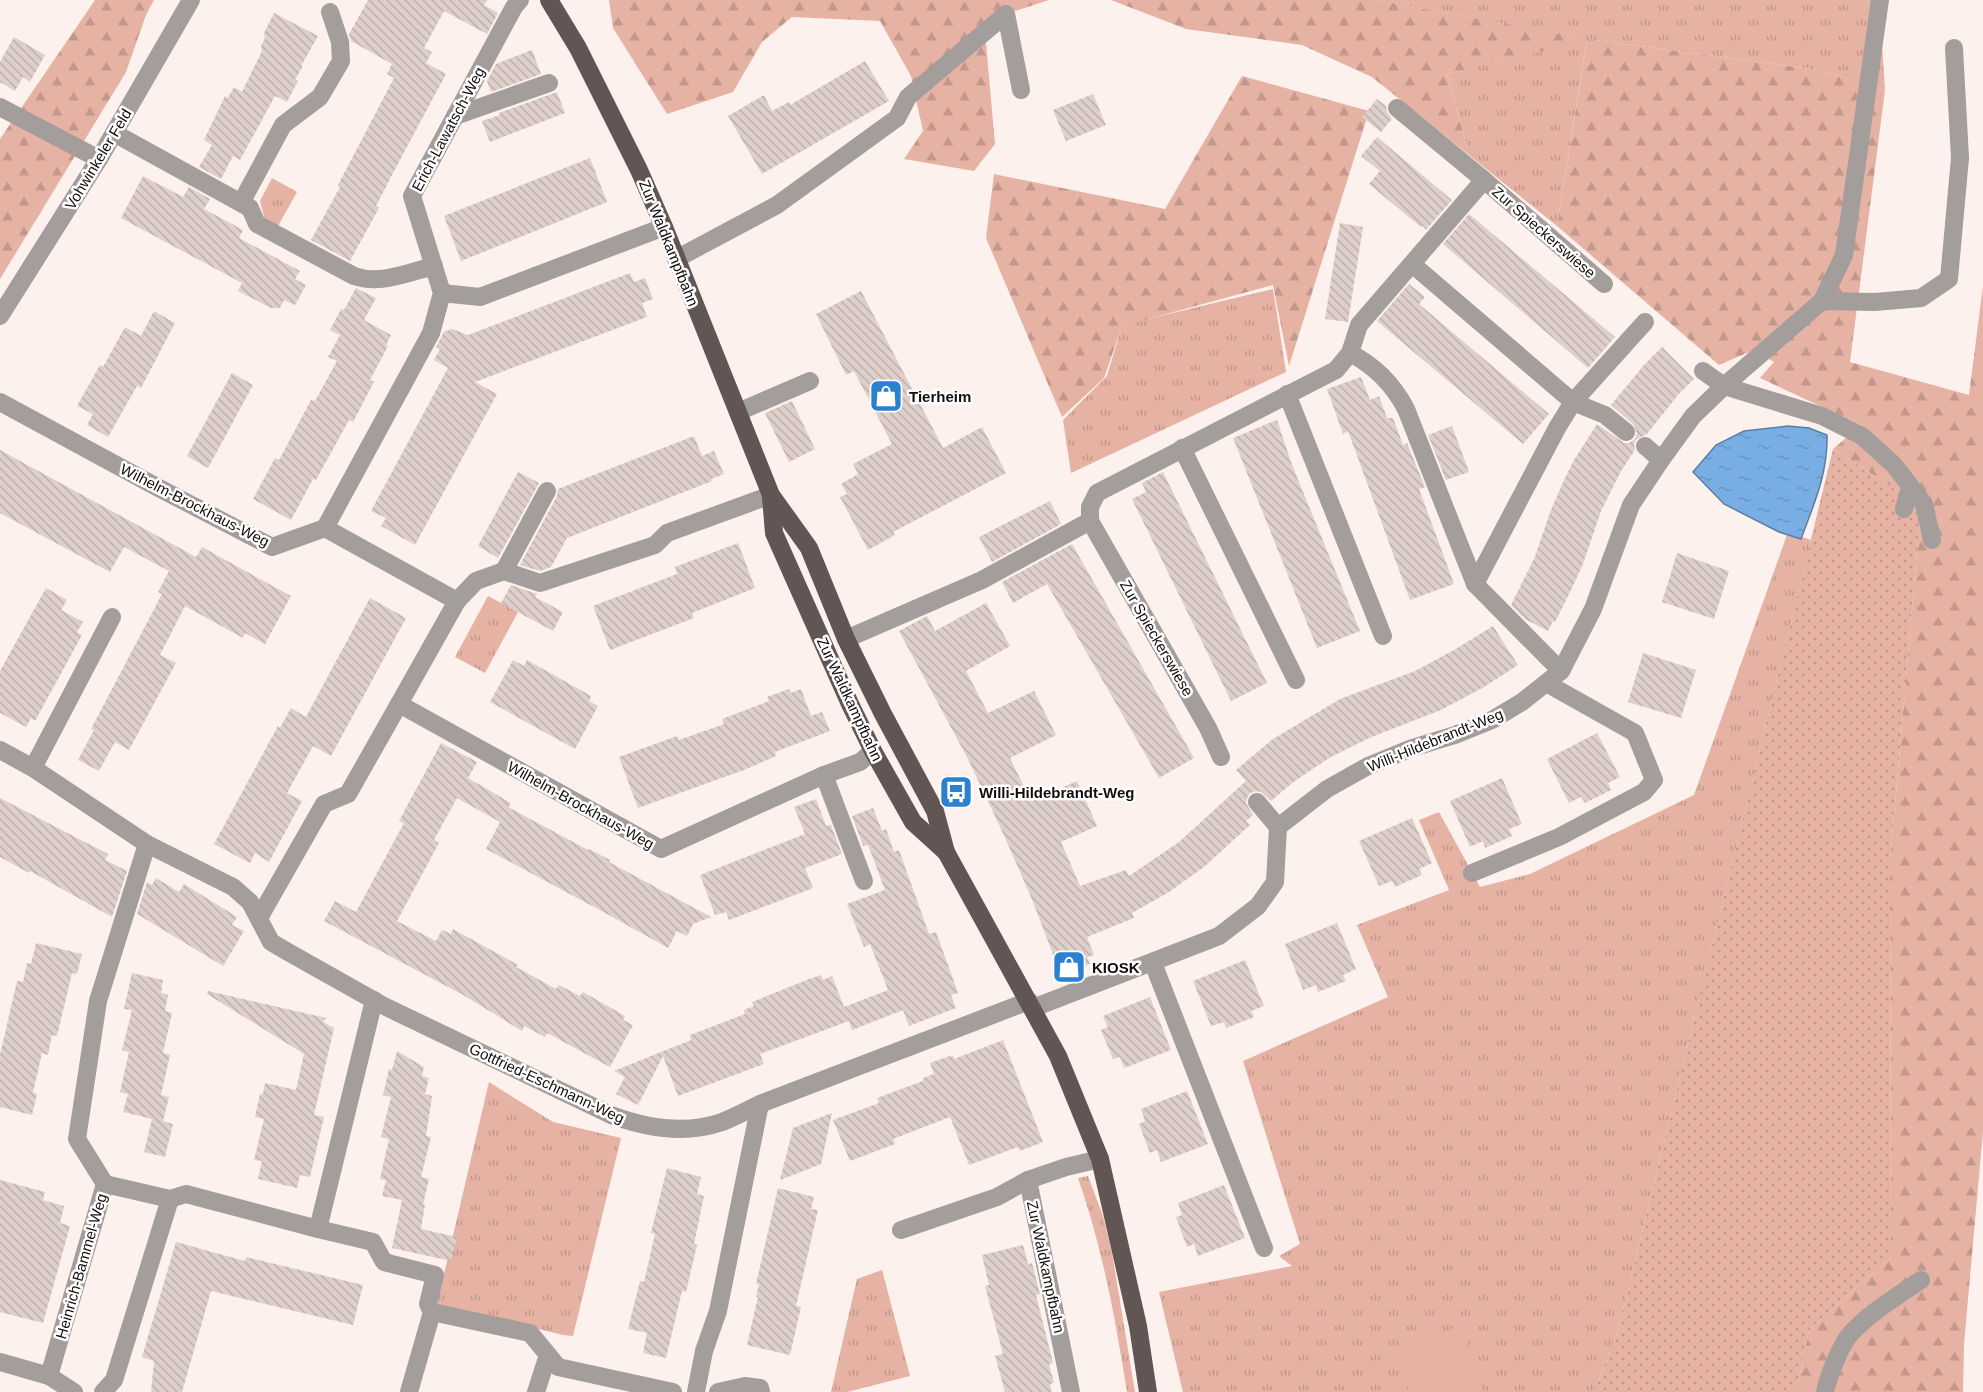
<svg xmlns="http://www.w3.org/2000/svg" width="1983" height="1392" font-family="Arial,sans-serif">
<defs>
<pattern id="grass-tufts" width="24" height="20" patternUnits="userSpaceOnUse" patternTransform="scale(1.5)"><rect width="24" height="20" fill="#e5b2a4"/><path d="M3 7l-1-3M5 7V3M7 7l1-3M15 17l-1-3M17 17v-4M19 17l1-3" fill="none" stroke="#c3988c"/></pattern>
<pattern id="forest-firs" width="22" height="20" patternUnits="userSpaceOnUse" patternTransform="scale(1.5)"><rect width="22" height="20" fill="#e5b2a4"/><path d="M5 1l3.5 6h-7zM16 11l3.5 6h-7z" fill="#c3988c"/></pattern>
<pattern id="garden-dots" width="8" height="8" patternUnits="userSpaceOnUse" patternTransform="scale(1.5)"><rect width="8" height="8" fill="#e5b2a4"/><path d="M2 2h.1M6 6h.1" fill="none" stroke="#c3988c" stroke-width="1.8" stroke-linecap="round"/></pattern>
<pattern id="water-ripples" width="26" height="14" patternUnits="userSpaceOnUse" patternTransform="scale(1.5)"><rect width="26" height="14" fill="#79aee4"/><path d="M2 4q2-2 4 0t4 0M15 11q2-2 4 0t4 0" fill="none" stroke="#6894c2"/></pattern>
<pattern id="building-back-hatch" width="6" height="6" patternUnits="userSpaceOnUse" patternTransform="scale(1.5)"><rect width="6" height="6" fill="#decfca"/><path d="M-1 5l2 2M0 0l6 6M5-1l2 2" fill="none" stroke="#bdb1ac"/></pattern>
</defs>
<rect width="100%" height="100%" fill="#fdf1ed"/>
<g fill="url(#grass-tufts)">
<polygon points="1377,0 1879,0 1885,90 1819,70 1587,39 1557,226 1469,155 1447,74 1585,39"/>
<polygon points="272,178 297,192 278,226 265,220 260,201"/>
<polygon points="1273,289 1286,372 1071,473 1063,420 1107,376 1122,325"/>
<polygon points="1788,532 1811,540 1618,1331 1594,1392 1183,1392 1159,1292 1292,1266 1279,1256 1300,1244 1243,1061 1388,997 1357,925 1449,890 1419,820 1439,812 1480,887 1530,874 1694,795"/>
<polygon points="488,596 518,612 485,673 455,657"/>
<polygon points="489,1082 553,1122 621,1138 573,1336 563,1335 437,1304"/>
<path d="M 1088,1176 L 1103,1216 L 1112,1253 L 1135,1392 L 1127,1392 C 1115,1317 1103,1250 1078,1178 Z"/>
<polygon points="882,1270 910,1376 847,1392 831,1392 857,1279"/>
</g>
<g fill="url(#forest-firs)">
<polygon points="95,0 154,0 146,15 126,72 0,279 0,139"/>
<polygon points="609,0 1049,0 984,21 995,144 974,171 904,159 923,131 911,76 880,21 792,17 762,42 733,92 667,114 613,28"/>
<polygon points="1111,0 1377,0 1587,39 1819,70 1885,90 1850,362 1969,395 1983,286 1983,1132 1964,1344 1963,1392 1796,1392 1809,1330 1891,1257 1890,862 1921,506 1833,449 1861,425 1760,378 1774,362 1754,350 1719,365 1557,226 1587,40 1447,74 1469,155 1372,77 1302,45 1186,29"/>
<polygon points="1242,76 1369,111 1289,366 1273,285 1122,326 1104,378 1062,417 986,238 994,174 1165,209"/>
</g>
<polygon fill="url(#garden-dots)" points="1833,449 1921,506 1890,862 1891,1257 1809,1330 1796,1392 1594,1392 1618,1331"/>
<polygon fill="#e5b2a4" points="1462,1326 1484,1392 1409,1392 1394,1348"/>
<path fill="url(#water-ripples)" stroke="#5a7ea3" stroke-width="1.5" d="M 1788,426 L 1809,428 L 1827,435 C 1828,473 1814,504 1801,539 L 1779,532 L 1724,504 L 1693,472 L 1716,445 L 1744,431 Z"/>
<g fill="url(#building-back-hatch)">
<polygon points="368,0 487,0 484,5 498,13 487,34 444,11 424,48 432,52 426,63 446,74 394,171 376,206 379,208 350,261 311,240 340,187 338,185 394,78 387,74 392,64 351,41 349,34"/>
<polygon points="274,13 318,36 301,66 303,66 295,80 298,81 287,102 275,96 240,160 233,156 221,179 199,167 212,145 204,140 225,96 228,98 234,87 242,92 262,51 261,46 265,38 264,33"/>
<polygon points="14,37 45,55 30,82 23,77 15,91 0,82 0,62"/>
<polygon points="532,50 541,74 491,92 487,81 496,64"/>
<polygon points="865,61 889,101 762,174 728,116 764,95 772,111 789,102 790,105"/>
<polygon points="557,92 565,113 490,142 482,121 500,115 499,113"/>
<polygon points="1093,94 1106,125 1066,141 1053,110"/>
<polygon points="1377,99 1386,106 1387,112 1392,119 1381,132 1362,117"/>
<polygon points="1377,137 1452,200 1426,230 1423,226 1421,227 1369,184 1380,171 1361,156"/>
<polygon points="590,158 607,202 461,261 444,216"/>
<polygon points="143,176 183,197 189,187 210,199 204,209 243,230 239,238 300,271 295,279 306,285 295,305 284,300 280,308 271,308 238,291 242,283 121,218"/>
<polygon points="1469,214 1615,337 1588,368 1443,244"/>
<polygon points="1340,223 1363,227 1348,322 1325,319"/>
<polygon points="630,273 634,282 645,278 653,299 642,303 647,317 475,382 497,394 415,545 381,526 386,518 371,511 448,368 434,360 440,349 436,347 444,332 452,329 468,335"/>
<polygon points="1409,284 1425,297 1419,304 1549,414 1523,444 1377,321"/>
<polygon points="356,288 376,298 364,320 391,335 386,345 388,346 370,380 374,382 353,422 349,420 316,480 313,479 291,520 253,499 275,458 279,460 311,400 315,401 337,361 328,357 340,335 330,330 341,309 344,310"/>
<polygon points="861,291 943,448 982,427 1006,473 893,532 895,535 868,550 840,497 847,494 841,484 858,474 853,464 892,444 854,371 846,375 816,314"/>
<polygon points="154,311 175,323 141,388 137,386 108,437 87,425 93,414 77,406 100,365 103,367 125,327 141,336"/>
<polygon points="1662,347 1694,379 1678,395 1646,435 1636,439 1634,444 1635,450 1621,471 1601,511 1583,564 1571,590 1555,622 1553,621 1548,631 1525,619 1511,605 1534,559 1551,510 1565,478 1574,460 1597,424 1624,443 1629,443 1635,439 1637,433 1633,424 1611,405 1644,365"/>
<polygon points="232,373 253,385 208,468 187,456"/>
<polygon points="1361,377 1370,400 1379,396 1387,418 1393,418 1403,445 1407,443 1425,487 1419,489 1454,584 1410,600 1348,431 1343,434 1327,389"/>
<polygon points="792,401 815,449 789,462 765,413"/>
<polygon points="1277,420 1292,465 1360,631 1317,648 1233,438"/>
<polygon points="1452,426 1469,472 1446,480 1428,435"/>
<polygon points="694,436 702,456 714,451 724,474 711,479 712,481 567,538 551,567 540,571 520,565 557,496 558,489"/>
<polygon points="0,450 196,557 202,547 291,596 265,644 245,633 243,638 185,606 160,655 176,663 129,750 115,742 99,771 78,760 94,730 91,729 162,594 158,592 169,571 124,547 110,572 0,513"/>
<polygon points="518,472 539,483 498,558 478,546"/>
<polygon points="1163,472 1267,683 1231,701 1132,499 1146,492 1142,483"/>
<polygon points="1050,501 1061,524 992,562 979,537"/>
<polygon points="738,543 755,588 692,613 694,618 610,650 593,606 677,574 675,567"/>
<polygon points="1072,544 1194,758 1159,778 1047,584 1013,603 1002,582"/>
<polygon points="1677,553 1729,571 1714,619 1662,602"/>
<polygon points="511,585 537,594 535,597 563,612 553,631 501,603"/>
<polygon points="46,588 67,600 61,610 83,622 77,632 82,635 35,721 31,718 26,727 0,713 0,671"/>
<polygon points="370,598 406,618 331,756 313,746 287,793 302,801 269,862 255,853 250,863 214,844 278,726 280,728 291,708 306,717"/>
<polygon points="986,603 1010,646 966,671 988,713 1034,691 1056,735 1010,758 1031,801 1077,781 1097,826 1061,842 1080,886 1126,870 1129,876 1179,842 1246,781 1236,770 1273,739 1340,699 1415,671 1454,650 1493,626 1518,665 1484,687 1441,710 1369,738 1329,758 1292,783 1271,801 1261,792 1256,791 1250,793 1247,798 1246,803 1253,815 1246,821 1250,825 1204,867 1169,892 1132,913 1134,918 1087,937 1094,955 1087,957 1090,964 1061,975 1031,897 1002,831 968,759 899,631 927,616 935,631"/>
<polygon points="1643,653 1696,670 1681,718 1628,702"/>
<polygon points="513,660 524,666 527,660 591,696 589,701 598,706 575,749 490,702"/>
<polygon points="789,689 791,693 801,689 811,716 822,712 830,731 775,752 776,756 744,770 638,808 619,757 677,736 679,740 724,724 722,719 769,701 767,697"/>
<polygon points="1597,733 1620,777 1608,783 1611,790 1585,803 1581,797 1569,803 1547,759"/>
<polygon points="441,743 477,762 468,778 511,803 500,822 457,798 434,840 439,843 397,921 436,941 442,930 451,934 453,929 518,965 516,967 556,989 559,985 580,996 583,992 625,1016 623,1020 633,1025 610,1067 547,1033 545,1037 524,1026 522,1031 465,996 324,921 335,901 356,912 404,823 399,821"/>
<polygon points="1502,778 1522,824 1509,829 1512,836 1485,848 1483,841 1470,847 1450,801"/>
<polygon points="0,798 108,854 105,860 127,871 112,917 30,871 29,873 0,857"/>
<polygon points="816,799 826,826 831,825 842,854 805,868 813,888 729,920 726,912 715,915 700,875 805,834 794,807"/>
<polygon points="508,807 588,850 589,849 610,860 609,862 711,917 693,924 687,936 677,931 668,948 607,914 486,849"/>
<polygon points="873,808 882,831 886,829 894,852 899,850 929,934 936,932 958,993 951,995 956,1008 909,1026 903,1010 852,1030 849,1021 760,1054 764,1064 678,1096 663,1056 638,1105 616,1094 625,1077 614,1071 691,1040 690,1035 745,1014 744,1010 754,1006 752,1002 809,979 821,975 823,980 832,976 844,1007 888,990 870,944 864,947 847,904 885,890 868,845 863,846 852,816"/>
<polygon points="1412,818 1432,863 1419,869 1422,875 1395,887 1392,881 1379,886 1359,841"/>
<polygon points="156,878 179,892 184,884 237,917 232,925 244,931 223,966 137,914 147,882 152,885"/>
<polygon points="1337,923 1356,969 1343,975 1346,981 1318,992 1316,985 1303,990 1285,944"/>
<polygon points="36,943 82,954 77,974 72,973 57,1036 52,1035 48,1055 42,1053 33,1093 37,1094 32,1115 0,1107 0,1055 17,981 23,982 27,963 31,964"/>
<polygon points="1245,960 1264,1006 1251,1011 1254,1017 1226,1028 1224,1022 1211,1026 1193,981"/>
<polygon points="132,973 163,980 161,993 168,995 165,1011 172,1013 163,1053 170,1055 161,1095 169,1097 163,1121 173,1124 165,1157 144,1152 152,1119 123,1112 128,1094 120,1092 129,1052 122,1050 132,1010 124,1009"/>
<polygon points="208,991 326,1018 323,1022 334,1028 314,1115 324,1117 310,1177 300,1175 297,1188 258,1179 262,1161 254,1160 264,1119 255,1117 260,1094 263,1094 265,1083 296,1090 304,1054 207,994"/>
<polygon points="1150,997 1171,1050 1124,1068 1120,1057 1113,1059 1101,1030 1108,1027 1103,1016"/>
<polygon points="1003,1040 1043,1142 1020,1151 1018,1147 969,1165 950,1117 893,1139 895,1144 850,1161 833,1120 879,1103 877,1098 923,1081 923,1078 934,1074 930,1063 953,1055 954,1059"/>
<polygon points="397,1051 424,1067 422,1076 429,1078 425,1094 432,1096 426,1136 431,1137 421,1177 429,1179 423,1205 425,1205 421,1229 457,1237 451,1261 392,1248 402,1200 382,1196 386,1180 380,1179 389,1139 381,1137 391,1097 383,1095 389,1069 392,1070"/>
<polygon points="1187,1091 1208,1144 1161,1162 1157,1150 1150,1153 1139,1124 1145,1121 1141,1109"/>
<polygon points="832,1113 821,1164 780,1180 793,1128"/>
<polygon points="667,1168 701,1177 697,1194 704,1196 694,1244 697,1245 686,1292 682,1291 666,1358 643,1353 647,1333 628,1329 640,1281 644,1282 655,1234 651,1233"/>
<polygon points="0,1180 45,1192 43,1200 64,1206 60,1223 70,1226 43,1323 0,1312"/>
<polygon points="1224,1185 1245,1238 1198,1256 1194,1244 1187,1247 1176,1217 1182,1215 1178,1203"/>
<polygon points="778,1188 814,1197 811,1209 818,1210 796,1306 801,1307 790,1355 747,1345 758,1297 756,1297 759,1284 756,1284"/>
<polygon points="176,1242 245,1261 246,1257 363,1285 353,1325 211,1291 182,1392 151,1392 154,1361 142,1357"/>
<polygon points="1023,1245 1028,1264 1032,1263 1040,1294 1036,1295 1053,1363 1049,1364 1054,1383 1050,1384 1052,1392 1005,1392 995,1356 1003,1354 985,1286 989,1285 982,1255"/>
</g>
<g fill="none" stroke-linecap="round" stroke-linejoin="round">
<g stroke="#a39d9b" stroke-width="18">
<polyline points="0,107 99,159"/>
<polyline points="1397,108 1484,180 1604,284"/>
<polyline points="455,116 549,83"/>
<path d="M 114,133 L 250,208 L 257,224 L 354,276 C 380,285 407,273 434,266"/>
<path d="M 1484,180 L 1359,325 L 1350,353 C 1375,366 1393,384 1406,409 L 1475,584 L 1561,671"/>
<polyline points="241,203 283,125 320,97 341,61 340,42 330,12"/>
<polyline points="676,259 777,205 897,118 908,97 1006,14 1021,90"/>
<polyline points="1412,264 1573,402 1645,322"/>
<polyline points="442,293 480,297 664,227"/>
<polyline points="1822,301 1875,302 1921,298 1949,279 1960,158 1954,48"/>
<polyline points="0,316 99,159 191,0"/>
<polyline points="1703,371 1724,386 1822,416 1862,436 1894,465 1924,504 1932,540"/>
<polyline points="1287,394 1383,636"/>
<polyline points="0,402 155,486 272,547 325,528 457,601 399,704 661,849 824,775 860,762 873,751"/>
<polyline points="738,412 810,381"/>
<polyline points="1645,446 1661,460"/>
<polyline points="1182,448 1296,680"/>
<polyline points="1904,509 1910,487"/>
<polyline points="1090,521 1208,728 1221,757"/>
<polyline points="325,528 431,333 442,293 412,196 514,7 520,0"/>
<polyline points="504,571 547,491"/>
<polyline points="1475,584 1557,428 1573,402 1605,415 1626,432"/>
<polyline points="457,601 476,581 504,571 540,583 655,545 667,533 771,495"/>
<polyline points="846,639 982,580 1090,521 1090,507 1097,493 1336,370 1350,353"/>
<path d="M 0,750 L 33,768 L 147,844 L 233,887 L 250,902 L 271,942 L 288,952 L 384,1006 L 611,1115 C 646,1128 685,1135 722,1122 C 735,1117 748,1110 760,1104 L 1029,1001"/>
<polyline points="33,768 112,617"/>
<polyline points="824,775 864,881"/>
<polyline points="1257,802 1278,827"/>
<polyline points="1472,873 1559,837 1644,792 1654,780 1635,733 1548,684"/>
<polyline points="259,918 324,804 348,794 399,704"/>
<polyline points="1153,963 1264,1248"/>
<polyline points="374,1000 318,1229 373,1242 384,1262 435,1275 428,1304 432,1312 409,1392"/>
<polyline points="1033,1008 1219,936 1258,906 1275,882 1278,827 1327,789 1368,766 1412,748 1455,735 1492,720 1522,702 1561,671 1593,609 1631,505 1661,460 1693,416 1724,386 1822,301 1844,255 1880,0"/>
<polyline points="105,1184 77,1139 98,1001 147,844"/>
<polyline points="170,1199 186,1194 318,1229"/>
<polyline points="901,1230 997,1197 1028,1180"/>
<polyline points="432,1312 530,1333 558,1367 673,1392"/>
<polyline points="0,1362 49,1376 74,1392"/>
<polyline points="49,1376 105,1184 170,1199 114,1380 103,1392"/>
<polyline points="536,1392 548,1355"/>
<polyline points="696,1392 704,1351 718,1311 760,1104"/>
<polyline points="718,1392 745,1386 760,1388 761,1392"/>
<polyline points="1071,1392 1028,1180 1066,1167 1100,1159"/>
<path d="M 1825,1392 C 1828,1377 1841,1344 1851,1333 C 1871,1312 1897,1296 1921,1280"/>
</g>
<g stroke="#615653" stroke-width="18">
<polyline points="549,0 578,48 639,170 664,227 771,495 809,548 846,639 883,714 935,811 946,852 1058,1056 1100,1159 1138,1326 1148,1392"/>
<polyline points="771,497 774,533 850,704 873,751 913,822 946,852"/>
</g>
</g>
<defs>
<g id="shop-square" transform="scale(1.725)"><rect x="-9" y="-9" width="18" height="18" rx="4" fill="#2981cf" stroke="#fff"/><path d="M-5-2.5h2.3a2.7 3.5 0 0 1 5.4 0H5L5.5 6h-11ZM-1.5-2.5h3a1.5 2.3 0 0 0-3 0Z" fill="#fff"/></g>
<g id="bus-square" transform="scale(1.725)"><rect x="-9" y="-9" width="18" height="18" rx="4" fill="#2981cf" stroke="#fff"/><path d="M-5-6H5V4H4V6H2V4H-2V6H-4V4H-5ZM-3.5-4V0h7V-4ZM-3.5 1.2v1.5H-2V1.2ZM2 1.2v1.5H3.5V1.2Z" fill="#fff"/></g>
</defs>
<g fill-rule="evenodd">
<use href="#shop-square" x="886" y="396"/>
<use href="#bus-square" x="956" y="792"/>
<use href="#shop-square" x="1069" y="967"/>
</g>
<g text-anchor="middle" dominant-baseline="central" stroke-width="5" stroke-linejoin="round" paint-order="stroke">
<g font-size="15" fill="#120d0c" stroke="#fff">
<text transform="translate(448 129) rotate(-62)">Erich-Lawatsch-Weg</text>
<text transform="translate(98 159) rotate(-59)">Vohwinkeler Feld</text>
<text transform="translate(1544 232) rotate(41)">Zur Spieckerswiese</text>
<text transform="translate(669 243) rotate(68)">Zur Waldkampfbahn</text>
<text transform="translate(195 505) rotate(27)">Wilhelm-Brockhaus-Weg</text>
<text transform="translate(1157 638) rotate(60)">Zur Spieckerswiese</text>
<text transform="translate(850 699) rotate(65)">Zur Waldkampfbahn</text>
<text transform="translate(1435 740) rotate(-22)">Willi-Hildebrandt-Weg</text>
<text transform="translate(581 805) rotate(29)">Wilhelm-Brockhaus-Weg</text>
<text transform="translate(547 1083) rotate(25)">Gottfried-Eschmann-Weg</text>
<text transform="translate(81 1266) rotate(-74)">Heinrich-Bammel-Weg</text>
<text transform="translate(1046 1267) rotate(78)">Zur Waldkampfbahn</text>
</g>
<g font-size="15" font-weight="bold" fill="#120d0c" stroke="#fff" text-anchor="start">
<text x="909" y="396">Tierheim</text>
<text x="979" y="792">Willi-Hildebrandt-Weg</text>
<text x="1092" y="967">KIOSK</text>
</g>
</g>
</svg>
